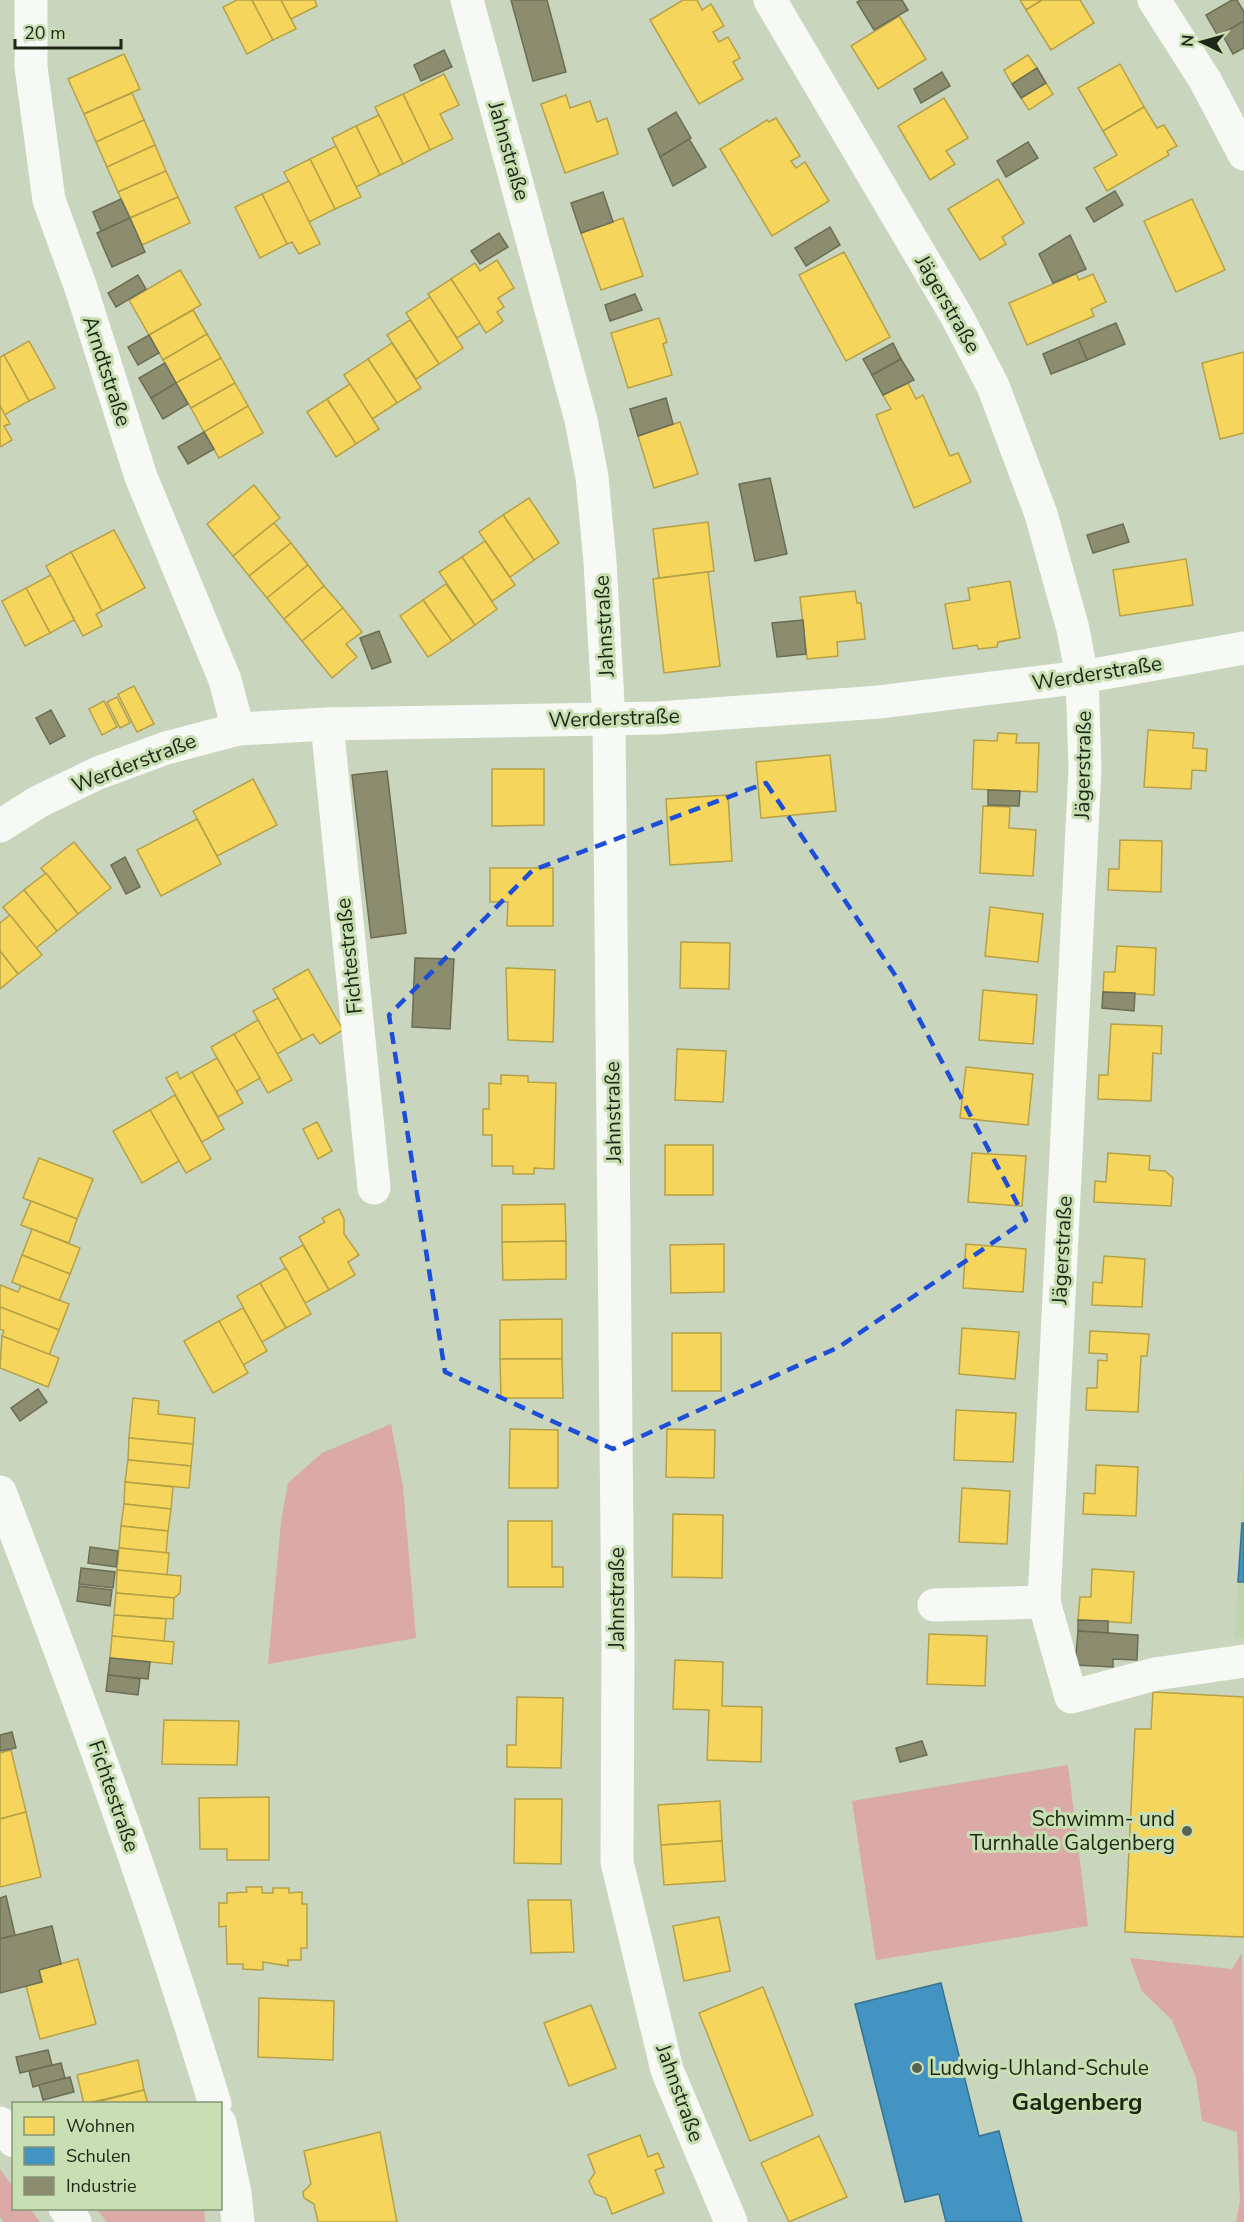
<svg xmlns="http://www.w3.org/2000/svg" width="1244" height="2222" font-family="'Nunito Sans',sans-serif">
<rect width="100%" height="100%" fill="#c9d5bd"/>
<polygon fill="#c0d4ae" points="1244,1461 1244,1639 1235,1638"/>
<g fill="#dba9a6">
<polygon points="391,1424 403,1487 416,1638 268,1664 281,1522 288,1483 322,1453"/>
<polygon points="1068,1765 1088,1926 876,1960 852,1801"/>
<polygon points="1242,1953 1244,2222 1236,2222 1240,2200 1237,2132 1202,2121 1196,2078 1172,2020 1142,1991 1130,1958 1232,1969"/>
<polygon points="0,2169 13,2187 14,2208 30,2209 40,2222 4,2222 0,2217"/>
<polygon points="97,2209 204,2209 205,2222 107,2222"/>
</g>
<g fill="#f6d55c" stroke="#b5a147" stroke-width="1.5">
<polygon points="237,0 252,0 273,40 247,54 223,7"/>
<polygon points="252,0 281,0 296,29 273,40"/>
<polygon points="281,0 315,0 317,6 291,19"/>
<polygon points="683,0 697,0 702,10 711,4 724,26 713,32 719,42 728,37 740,58 733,62 743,79 699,104 650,20"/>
<polygon points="1020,0 1042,0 1026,10"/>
<polygon points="1042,0 1080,0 1094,23 1051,50 1026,10"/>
<polygon points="899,16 926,59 878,89 851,46"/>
<polygon points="124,54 140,89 84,114 68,79"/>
<polygon points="1028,55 1037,68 1012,84 1004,70"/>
<polygon points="1120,64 1144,107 1103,131 1078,88"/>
<polygon points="444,74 459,105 440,114 453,139 430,150 403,94"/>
<polygon points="1046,83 1053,94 1029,110 1021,98"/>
<polygon points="132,93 144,120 96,142 84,114"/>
<polygon points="403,94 430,150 403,164 375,107"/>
<polygon points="566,95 570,108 590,101 597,122 607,118 618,154 565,173 541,104"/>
<polygon points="944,98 968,138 946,151 955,164 930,180 898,126"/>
<polygon points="1144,107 1157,128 1164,125 1177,146 1167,151 1169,155 1107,191 1094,168 1117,155 1103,131"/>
<polygon points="379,115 403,164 380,175 356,126"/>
<polygon points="776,118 800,156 791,161 796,168 805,162 829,201 772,236 720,149 767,120 769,122"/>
<polygon points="144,120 155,145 107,167 96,142"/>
<polygon points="356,126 380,175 356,187 332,138"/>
<polygon points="155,145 166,171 118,192 107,167"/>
<polygon points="336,146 361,197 335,209 310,159"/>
<polygon points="310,159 335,209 309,222 284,172"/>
<polygon points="166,171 178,197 130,218 118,192"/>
<polygon points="998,179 1024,223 1002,237 1006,244 980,260 948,209"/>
<polygon points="289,181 320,244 299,254 292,242 287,244 262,194"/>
<polygon points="262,194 287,244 260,258 235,207"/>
<polygon points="178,197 190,223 142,245 130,218"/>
<polygon points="1192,199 1225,270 1176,292 1144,221"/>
<polygon points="623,218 643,276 601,290 581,233"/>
<polygon points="844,252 890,337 846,361 799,275"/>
<polygon points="497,260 514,288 498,298 504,307 497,312 503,321 486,333 451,279 475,263 480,271"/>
<polygon points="180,270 201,305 149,335 129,300"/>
<polygon points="1076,274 1079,280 1093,274 1106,302 1091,309 1094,316 1027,345 1009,303"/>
<polygon points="451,279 480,323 457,338 428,294"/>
<polygon points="430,297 463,348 439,364 406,313"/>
<polygon points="193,310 207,334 163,360 149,335"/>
<polygon points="659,318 667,342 663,344 672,375 628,388 611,333"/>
<polygon points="410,320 439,364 416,379 387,335"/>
<polygon points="207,334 221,358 176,383 163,360"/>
<polygon points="29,341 55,388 29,401 4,355"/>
<polygon points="392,343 421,388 397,403 368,359"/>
<polygon points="1244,352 1244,433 1220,439 1202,363"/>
<polygon points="4,355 29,401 4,415 0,406 0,357"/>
<polygon points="221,358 235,383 191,408 176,383"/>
<polygon points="368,359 397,403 372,419 344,375"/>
<polygon points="235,383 248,406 204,432 191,408"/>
<polygon points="908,383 916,399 923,395 950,456 958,453 971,482 914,508 876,415 891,409 883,395"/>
<polygon points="350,384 379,429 356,444 327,399"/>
<polygon points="327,399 356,444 336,457 307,412"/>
<polygon points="0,406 10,424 4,426 12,440 0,447"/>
<polygon points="248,406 263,433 219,458 204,432"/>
<polygon points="680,422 698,474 654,488 638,436"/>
<polygon points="254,485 280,518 233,556 207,524"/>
<polygon points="529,498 559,543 534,560 503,515"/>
<polygon points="503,515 534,560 510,577 479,532"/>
<polygon points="708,522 714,571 659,578 653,529"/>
<polygon points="274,523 291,543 249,576 233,556"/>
<polygon points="114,530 145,588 102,611 71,552"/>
<polygon points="485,541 515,585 492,601 462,557"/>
<polygon points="291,543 308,565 267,598 249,576"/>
<polygon points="71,552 102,611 96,614 102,626 83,636 46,566"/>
<polygon points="462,557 497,609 475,625 439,572"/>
<polygon points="1186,559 1193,605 1120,616 1113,570"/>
<polygon points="308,565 324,586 284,619 267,598"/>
<polygon points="708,572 720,666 664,673 653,579"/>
<polygon points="51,575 74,620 50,633 26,588"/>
<polygon points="1010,581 1020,638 998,642 997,647 978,649 977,645 953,649 945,604 970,600 968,588"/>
<polygon points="446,584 475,625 452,641 423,600"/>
<polygon points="324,586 343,608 302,641 284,619"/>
<polygon points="26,588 50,633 25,646 2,601"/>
<polygon points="855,591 857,603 861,603 865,639 837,642 838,656 807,659 800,597"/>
<polygon points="423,600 452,641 428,657 400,616"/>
<polygon points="343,608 362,632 346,644 357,657 332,678 302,641"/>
<polygon points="134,686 154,724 137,732 118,694"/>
<polygon points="117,697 130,723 120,728 107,702"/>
<polygon points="104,701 117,727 102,735 89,709"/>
<polygon points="1148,730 1194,733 1193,748 1207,749 1206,771 1192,770 1191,789 1144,787"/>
<polygon points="998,733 1017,734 1016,743 1039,743 1037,792 972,789 974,740 997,741"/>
<polygon points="830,755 836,811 761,818 756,762"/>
<polygon points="492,769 544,769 544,825 492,826"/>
<polygon points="253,779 277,825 217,856 193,811"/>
<polygon points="728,795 732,861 670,865 666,799"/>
<polygon points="983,806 1010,807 1009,828 1036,830 1033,876 980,873"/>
<polygon points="197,819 221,864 161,896 137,850"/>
<polygon points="1120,840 1162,841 1161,892 1108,890 1109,869 1119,869"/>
<polygon points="74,842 111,888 78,914 41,868"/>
<polygon points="490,868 553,868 553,926 507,926 508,902 490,902"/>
<polygon points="46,873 78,914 57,931 24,890"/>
<polygon points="24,890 57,931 36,948 3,907"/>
<polygon points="990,907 1043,914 1038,962 985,956"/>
<polygon points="10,915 42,955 18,974 0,951 0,923"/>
<polygon points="681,942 730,943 729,989 680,988"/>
<polygon points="1117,946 1156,948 1154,995 1103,992 1104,972 1115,972"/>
<polygon points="0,951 18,974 0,989"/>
<polygon points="506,968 555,970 553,1042 508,1040"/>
<polygon points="308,969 343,1030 320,1044 313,1034 302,1040 273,989"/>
<polygon points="983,990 1037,995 1033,1044 979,1040"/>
<polygon points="278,998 302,1040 277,1054 253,1011"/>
<polygon points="258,1020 292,1080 268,1093 234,1034"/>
<polygon points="1111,1024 1162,1026 1161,1054 1153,1053 1151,1101 1098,1099 1099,1075 1108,1075"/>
<polygon points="234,1034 260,1078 236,1092 211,1047"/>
<polygon points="677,1049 726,1051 723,1102 675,1100"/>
<polygon points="217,1058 243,1103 218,1117 192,1072"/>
<polygon points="966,1067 1033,1074 1028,1125 960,1118"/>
<polygon points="177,1072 180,1079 192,1072 224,1129 202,1142 166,1078"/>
<polygon points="501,1075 528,1076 528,1082 556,1083 554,1169 534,1168 534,1174 513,1174 513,1166 492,1166 492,1135 483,1135 483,1109 489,1109 489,1083 501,1084"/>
<polygon points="175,1095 211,1159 186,1173 150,1110"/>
<polygon points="150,1110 179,1161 142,1183 113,1131"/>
<polygon points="317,1122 332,1151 318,1159 303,1129"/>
<rect x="665" y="1145" width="48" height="50"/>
<polygon points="972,1153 1026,1156 1022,1206 968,1202"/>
<polygon points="1108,1153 1150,1156 1149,1170 1165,1171 1173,1178 1171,1206 1094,1202 1095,1181 1106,1182"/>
<polygon points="39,1158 93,1179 77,1219 23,1198"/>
<polygon points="31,1201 77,1219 69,1243 21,1225"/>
<polygon points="565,1204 566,1241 502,1242 502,1205"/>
<polygon points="339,1209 344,1219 344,1234 359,1255 348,1262 355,1275 329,1290 299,1237 325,1222 322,1218"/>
<polygon points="32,1229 80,1248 70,1274 22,1255"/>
<polygon points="566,1241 566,1279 503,1280 502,1242"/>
<polygon points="724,1244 724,1292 671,1293 670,1245"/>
<polygon points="966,1244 1026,1249 1023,1292 963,1288"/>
<polygon points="303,1245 329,1290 305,1303 280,1258"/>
<polygon points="22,1255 70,1274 59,1301 12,1282"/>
<polygon points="1104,1256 1145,1259 1142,1307 1092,1305 1093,1282 1102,1283"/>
<polygon points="286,1268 311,1314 286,1328 260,1283"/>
<polygon points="260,1283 286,1328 262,1342 237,1296"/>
<polygon points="0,1285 18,1292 21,1286 69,1304 59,1330 0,1307"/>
<polygon points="0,1307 59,1330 49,1355 2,1336 4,1331 0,1329"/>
<polygon points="243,1308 267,1351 243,1365 219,1321"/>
<polygon points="562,1319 562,1359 500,1359 500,1320"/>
<polygon points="219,1321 248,1373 213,1393 184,1341"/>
<polygon points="962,1328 1019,1332 1015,1379 959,1374"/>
<polygon points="1090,1331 1149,1334 1147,1356 1141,1356 1138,1412 1086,1410 1087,1388 1097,1388 1098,1360 1107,1361 1107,1354 1089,1353"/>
<rect x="672" y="1333" width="49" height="58"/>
<polygon points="2,1336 59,1358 48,1387 0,1368"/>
<polygon points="500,1359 562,1359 563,1398 501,1398"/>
<polygon points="133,1398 159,1401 158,1414 195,1418 193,1444 129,1438"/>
<polygon points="956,1410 1016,1413 1013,1462 954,1460"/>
<polygon points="510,1429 558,1430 558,1488 509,1488"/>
<polygon points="667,1429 715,1430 714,1478 666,1477"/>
<polygon points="129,1438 193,1444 191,1466 128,1460"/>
<polygon points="128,1460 191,1466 189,1488 125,1482"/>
<polygon points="1096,1465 1138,1467 1136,1516 1083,1514 1084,1493 1095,1494"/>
<polygon points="125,1482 173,1487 171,1509 124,1504"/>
<polygon points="962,1488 1010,1491 1007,1544 959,1542"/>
<polygon points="124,1504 171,1509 168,1531 121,1526"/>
<polygon points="673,1514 723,1515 722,1578 672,1577"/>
<polygon points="508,1521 552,1521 552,1567 563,1567 563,1587 508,1587"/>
<polygon points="121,1526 168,1531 166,1553 119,1548"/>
<polygon points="119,1548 169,1553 167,1575 117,1570"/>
<polygon points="1092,1569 1134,1572 1131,1623 1078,1620 1080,1597 1091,1597"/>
<polygon points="117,1570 181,1576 180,1593 174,1598 116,1593"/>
<polygon points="116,1593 174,1598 173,1619 114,1615"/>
<polygon points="114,1615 166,1619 164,1642 112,1636"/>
<polygon points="929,1634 987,1636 985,1686 927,1684"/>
<polygon points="112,1636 174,1642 172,1664 110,1658"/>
<polygon points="675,1660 723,1662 722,1706 762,1707 761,1762 707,1760 709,1710 673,1709"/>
<polygon points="1153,1692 1244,1697 1244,1937 1125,1932 1135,1729 1151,1729"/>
<polygon points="517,1697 563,1698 561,1768 507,1767 507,1745 516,1745"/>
<polygon points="164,1720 239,1721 237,1765 162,1764"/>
<polygon points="11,1750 26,1812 0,1819 0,1753"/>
<polygon points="269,1797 269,1860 227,1860 227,1849 200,1849 199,1798"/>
<polygon points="515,1799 562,1799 561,1864 514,1863"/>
<polygon points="720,1801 722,1841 661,1845 658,1805"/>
<polygon points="26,1812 41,1877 0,1887 0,1819"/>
<polygon points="722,1841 725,1881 664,1885 661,1845"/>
<polygon points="246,1887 262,1887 262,1893 273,1893 273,1888 289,1888 289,1893 302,1892 302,1904 307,1904 307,1948 301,1948 301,1960 288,1960 288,1966 263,1962 263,1970 243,1969 243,1964 227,1964 226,1926 219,1927 219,1903 227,1903 227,1893 247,1892"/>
<polygon points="528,1900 571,1900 574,1952 531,1953"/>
<polygon points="719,1917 730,1971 684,1981 673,1926"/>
<polygon points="78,1959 96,2024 40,2039 26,1986 42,1982 39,1970"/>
<polygon points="763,1987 813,2115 750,2141 699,2013"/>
<polygon points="259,1998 334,2001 333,2060 258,2057"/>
<polygon points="591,2005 616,2068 569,2086 544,2023"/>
<polygon points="138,2060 144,2090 84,2104 77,2075"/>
<polygon points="144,2090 148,2104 90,2104"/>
<polygon points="380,2132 397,2222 318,2222 314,2204 304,2198 303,2192 311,2184 304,2151"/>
<polygon points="640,2135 648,2157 658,2153 664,2167 655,2170 664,2193 612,2214 606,2198 595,2194 589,2181 595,2173 588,2155"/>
<polygon points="819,2136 847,2197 789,2222 761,2163"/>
</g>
<g fill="#4393c3" stroke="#38738f" stroke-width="1.5">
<polygon points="1242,1523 1244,1523 1244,1582 1238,1582"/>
<polygon points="941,1983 979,2136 999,2131 1022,2222 946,2222 939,2194 905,2202 855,2004"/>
</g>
<g fill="#8c8c6e" stroke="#6b6e54" stroke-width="1.5">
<polygon points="511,0 547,0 566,72 533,81"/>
<polygon points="861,0 902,0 908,10 874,30 857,2"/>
<polygon points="1232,0 1237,0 1244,12 1244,21 1218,36 1206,15"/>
<polygon points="1244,21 1244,48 1233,54 1222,34"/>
<polygon points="444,50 452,67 421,81 414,65"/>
<polygon points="1037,68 1046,83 1021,98 1012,84"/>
<polygon points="942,72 950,86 921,103 914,89"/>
<polygon points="676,112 691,138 660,157 648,129"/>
<polygon points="689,139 706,167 673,186 660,157"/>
<polygon points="1028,142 1038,158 1006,177 997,161"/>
<polygon points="1115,191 1123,205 1094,222 1086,208"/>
<polygon points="603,192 613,222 581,233 571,203"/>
<polygon points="121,199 130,218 101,231 93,212"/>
<polygon points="130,218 145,252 112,267 97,233"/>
<polygon points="830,227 840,245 806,266 795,248"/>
<polygon points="499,233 508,247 480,264 471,251"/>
<polygon points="1070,235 1086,269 1053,283 1039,254"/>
<polygon points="138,275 146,289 116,307 108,293"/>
<polygon points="635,294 642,310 610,321 605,305"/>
<polygon points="1116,323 1125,344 1087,360 1078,339"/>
<polygon points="149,335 159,353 138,365 128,347"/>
<polygon points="1078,339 1087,360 1051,374 1043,354"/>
<polygon points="893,343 901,359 872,375 863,359"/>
<polygon points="901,359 914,380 883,395 872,375"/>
<polygon points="165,363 176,383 151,398 139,378"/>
<polygon points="176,383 188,404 163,419 151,398"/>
<polygon points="666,398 673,424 638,436 630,409"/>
<polygon points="204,432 214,449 188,464 178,447"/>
<polygon points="770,478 787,554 755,561 739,484"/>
<polygon points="1123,524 1129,542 1093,553 1087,535"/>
<polygon points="803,620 806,654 777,657 772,623"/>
<polygon points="379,631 391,662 372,669 360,638"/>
<polygon points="51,710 65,736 50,744 36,718"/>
<polygon points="387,771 406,933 371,938 352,775"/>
<polygon points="988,790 1020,791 1019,806 988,805"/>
<polygon points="125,857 140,887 126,894 111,865"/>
<polygon points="415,958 454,959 450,1029 412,1027"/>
<polygon points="1103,992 1135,993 1134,1011 1102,1008"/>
<polygon points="38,1389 47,1402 20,1421 11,1408"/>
<polygon points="90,1547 118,1551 116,1567 88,1563"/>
<polygon points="81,1568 115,1572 113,1588 79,1584"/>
<polygon points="79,1586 112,1590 110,1606 77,1601"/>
<polygon points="1078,1620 1108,1621 1108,1633 1078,1631"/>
<polygon points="1078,1631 1138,1635 1137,1660 1113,1659 1113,1667 1075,1665"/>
<polygon points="110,1658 150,1662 148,1679 108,1675"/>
<polygon points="108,1675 140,1679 138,1695 106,1691"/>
<polygon points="12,1732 16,1748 0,1751 0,1735"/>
<polygon points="922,1741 927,1755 900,1762 896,1748"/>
<polygon points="6,1896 15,1935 0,1939 0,1898"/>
<polygon points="52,1926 61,1964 39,1970 42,1982 0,1993 0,1939"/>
<polygon points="48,2050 52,2065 20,2073 16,2057"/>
<polygon points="61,2063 65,2078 33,2087 29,2071"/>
<polygon points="70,2077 74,2092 43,2100 39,2085"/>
</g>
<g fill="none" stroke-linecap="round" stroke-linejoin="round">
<g stroke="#f7f9f5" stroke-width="33">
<polyline points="31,0 31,67 49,200 81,288 141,477 225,680 238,729"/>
<polyline points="467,0 581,420 592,477 600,562 609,720 618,1641 617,1862 667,2070 731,2222"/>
<polyline points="770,0 956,315 993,386 1041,514 1073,629 1082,677 1085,768 1044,1602 1071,1697 1155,1674 1244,1661"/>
<polyline points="1154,0 1205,80 1244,154"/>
<polyline points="327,724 374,1188"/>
<polyline points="0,826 38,802 98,773 166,748 238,729 327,724 658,718 879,702 1082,677 1244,648"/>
<path d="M 0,1492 C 78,1694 152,1896 215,2104"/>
<polyline points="934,1605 1044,1602"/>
<polyline points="0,2123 14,2141"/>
<polyline points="220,2123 235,2193 238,2222"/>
<polyline points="65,2208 75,2222"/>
</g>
</g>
<path fill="none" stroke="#1d4ed8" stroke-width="4.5" stroke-dasharray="12 8" stroke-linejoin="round" d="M 766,783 L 899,981 L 1026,1220 L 839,1347 L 613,1449 L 445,1372 L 389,1015 L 533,870 Z"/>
<g fill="#5a6450" stroke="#c8dfb3" stroke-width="2">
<circle cx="1187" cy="1831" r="6"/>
<circle cx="917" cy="2068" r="6"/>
</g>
<g text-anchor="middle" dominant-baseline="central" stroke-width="6" stroke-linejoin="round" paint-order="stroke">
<g font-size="21" fill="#1e2716" stroke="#c8dfb3">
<text transform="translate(509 151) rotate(74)">Jahnstraße</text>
<text transform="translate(948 304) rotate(60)">Jägerstraße</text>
<text transform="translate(107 371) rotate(72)">Arndtstraße</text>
<text transform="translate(604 626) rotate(-93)">Jahnstraße</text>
<text transform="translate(1097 673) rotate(-9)">Werderstraße</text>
<text transform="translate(614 718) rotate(-2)">Werderstraße</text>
<text transform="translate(134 763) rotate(-21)">Werderstraße</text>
<text transform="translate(1083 765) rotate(-89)">Jägerstraße</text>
<text transform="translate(349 956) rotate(-96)">Fichtestraße</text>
<text transform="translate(613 1112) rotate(-91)">Jahnstraße</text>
<text transform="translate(1062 1250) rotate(-87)">Jägerstraße</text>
<text transform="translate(617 1598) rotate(-90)">Jahnstraße</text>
<text transform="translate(114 1796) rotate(71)">Fichtestraße</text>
<text transform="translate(680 2093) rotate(70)">Jahnstraße</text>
</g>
<g font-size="21" fill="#1e2716" stroke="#c8dfb3" text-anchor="end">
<text x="1175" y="1819">Schwimm- und<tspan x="1175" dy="24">Turnhalle Galgenberg</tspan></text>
<text x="929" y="2068" text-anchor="start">Ludwig-Uhland-Schule</text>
</g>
<g font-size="24" font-weight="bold" fill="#1e2716" stroke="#c8dfb3">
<text x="1077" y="2102">Galgenberg</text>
</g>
</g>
<rect x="12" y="2102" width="210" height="108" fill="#c8dfb3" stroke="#849574" stroke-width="1.5"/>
<rect x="24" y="2117" width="30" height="18" fill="#f6d55c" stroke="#849574" stroke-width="1.5"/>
<text x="66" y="2132" font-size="18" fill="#1e2716">Wohnen</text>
<rect x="24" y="2147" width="30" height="18" fill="#4393c3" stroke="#849574" stroke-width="1.5"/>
<text x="66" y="2162" font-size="18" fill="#1e2716">Schulen</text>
<rect x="24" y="2177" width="30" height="18" fill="#8c8c6e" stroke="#849574" stroke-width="1.5"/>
<text x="66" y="2192" font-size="18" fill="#1e2716">Industrie</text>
<g transform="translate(1202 42) rotate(275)" stroke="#c8dfb3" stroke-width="4.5" paint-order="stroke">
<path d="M0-4.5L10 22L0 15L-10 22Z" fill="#1e2716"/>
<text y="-9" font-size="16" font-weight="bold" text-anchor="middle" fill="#1e2716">N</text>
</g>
<path d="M15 39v9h106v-9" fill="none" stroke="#1e2716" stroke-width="3"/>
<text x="24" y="39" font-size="18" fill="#1e2716" stroke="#c8dfb3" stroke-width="4.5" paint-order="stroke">20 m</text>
</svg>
